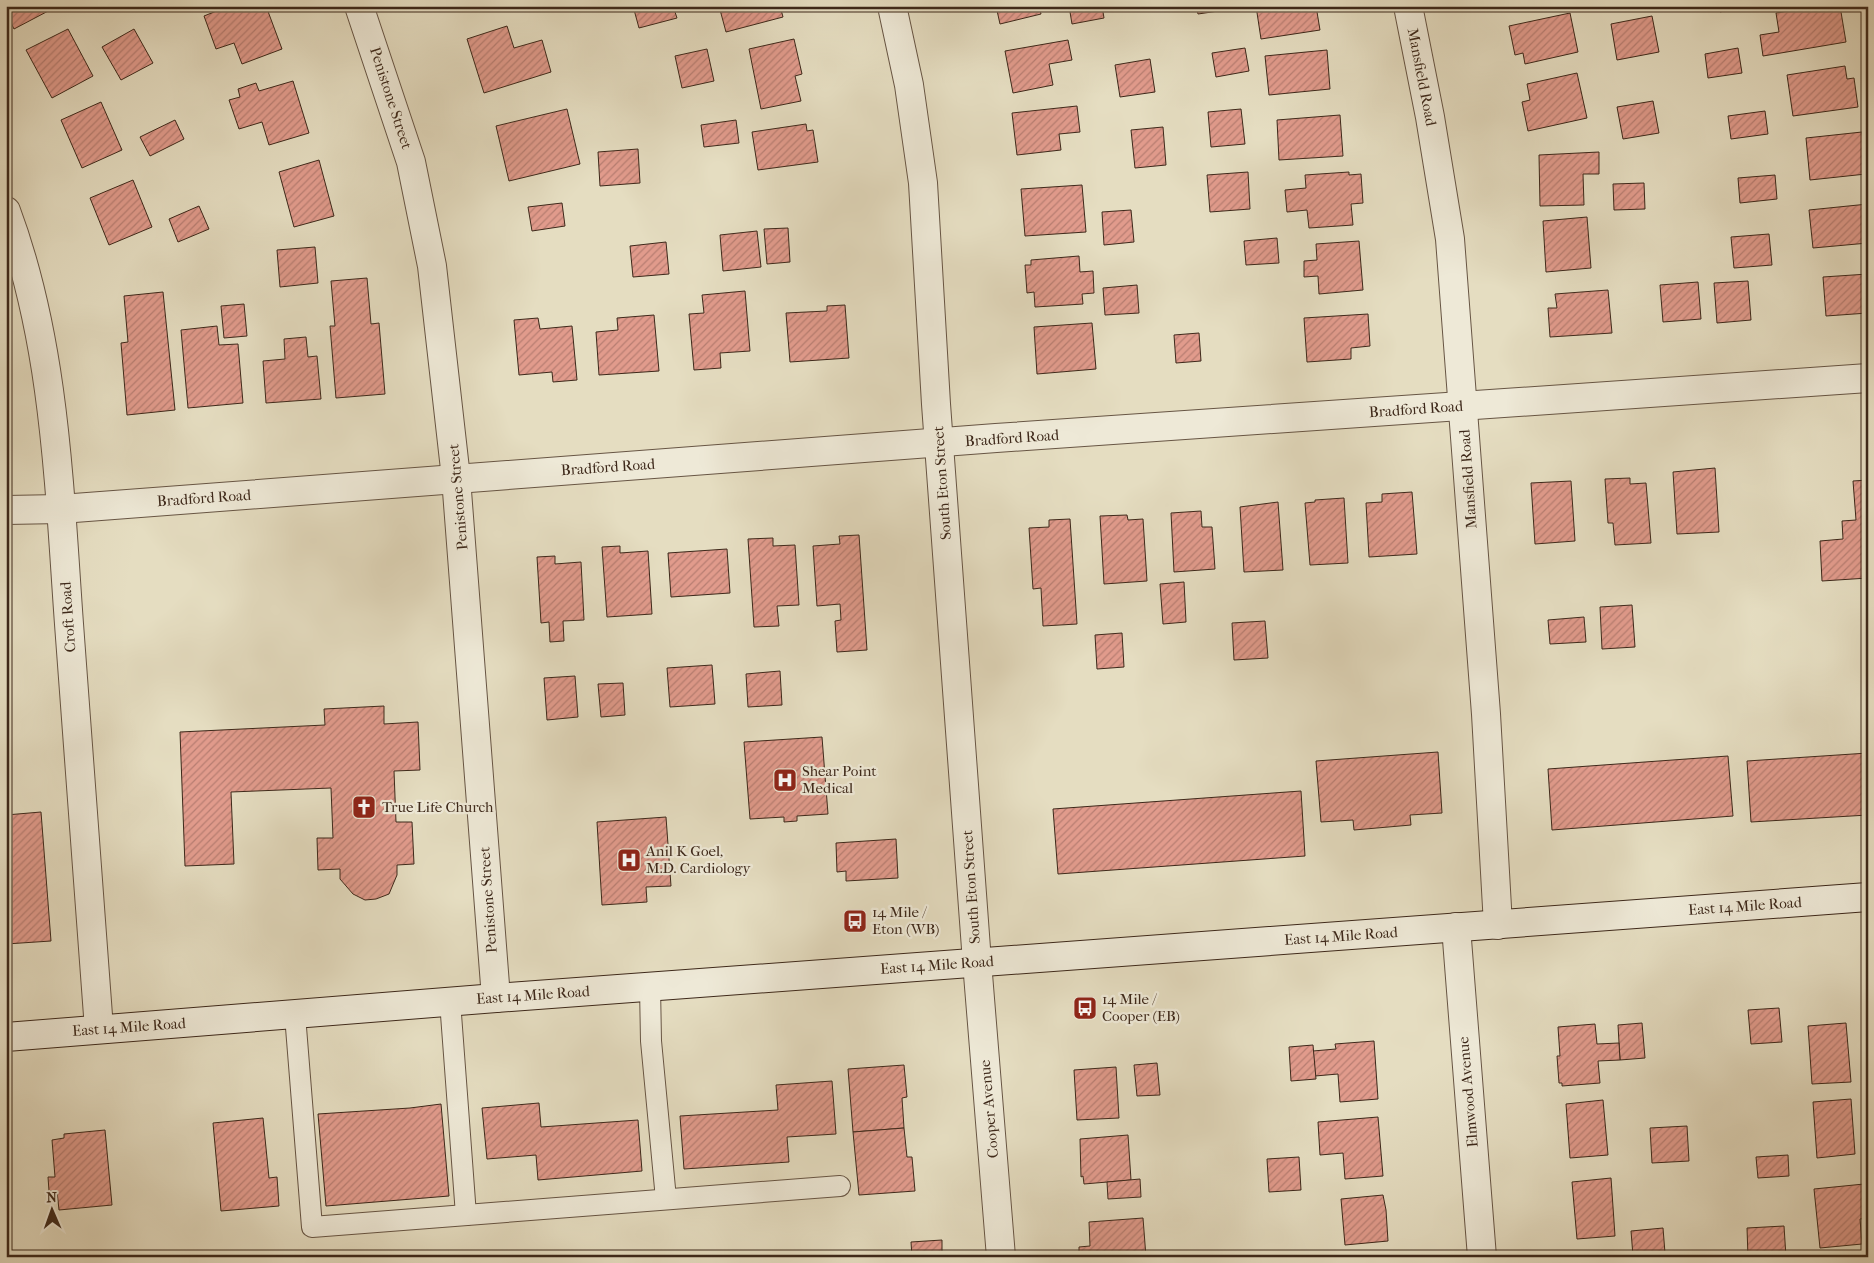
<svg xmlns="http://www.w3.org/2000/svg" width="1874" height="1263" font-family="'IM FELL French Canon',serif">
<defs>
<pattern id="building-hatch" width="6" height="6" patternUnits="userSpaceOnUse" patternTransform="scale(1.25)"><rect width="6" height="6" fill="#e19b8c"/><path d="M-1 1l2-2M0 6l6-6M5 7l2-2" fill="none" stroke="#b87e72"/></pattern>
</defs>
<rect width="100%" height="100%" fill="#e5ddc1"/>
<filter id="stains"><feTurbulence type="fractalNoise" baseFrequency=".004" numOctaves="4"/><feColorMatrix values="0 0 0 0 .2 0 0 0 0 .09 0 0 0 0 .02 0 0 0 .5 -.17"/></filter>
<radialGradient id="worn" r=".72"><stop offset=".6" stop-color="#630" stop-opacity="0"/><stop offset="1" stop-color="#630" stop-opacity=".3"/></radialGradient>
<g fill="url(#building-hatch)" stroke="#3d281a">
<polygon points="6,6 50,6 52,9 14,29 6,13"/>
<polygon points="229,6 266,6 282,49 242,64 234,43 216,49 204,16"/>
<polygon points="456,6 470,6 458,11"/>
<polygon points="633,6 673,6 677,18 639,28"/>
<polygon points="719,6 780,6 783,17 726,32"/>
<polygon points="996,6 1039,6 1041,14 1000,24"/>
<polygon points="1069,6 1102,6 1104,18 1072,24"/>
<polygon points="1196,6 1231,6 1232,9 1198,14"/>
<polygon points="1256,6 1316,6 1320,30 1261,39"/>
<polygon points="1719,6 1746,6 1720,12"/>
<polygon points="1818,6 1840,6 1846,42 1763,56 1760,35 1779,32 1776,13"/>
<polygon points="1570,13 1578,52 1525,64 1523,53 1515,55 1509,26"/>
<polygon points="1652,16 1659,52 1617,60 1611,24"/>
<polygon points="507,26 514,48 542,40 551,72 484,93 467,39"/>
<polygon points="68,29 93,76 52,98 26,50"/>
<polygon points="134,29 153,63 121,80 102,47"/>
<polygon points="794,39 802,74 795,76 801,101 761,109 749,49"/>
<polygon points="1068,40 1072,60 1049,64 1053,85 1013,93 1005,51"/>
<polygon points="1245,48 1249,71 1216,77 1212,53"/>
<polygon points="1738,48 1742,73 1708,78 1705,54"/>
<polygon points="707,49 714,81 682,88 675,56"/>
<polygon points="1327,50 1330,89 1269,95 1265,56"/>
<polygon points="1150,59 1155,92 1120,97 1115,65"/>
<polygon points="1845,66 1847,79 1854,78 1858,107 1793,116 1787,75"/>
<polygon points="1577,73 1587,118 1528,131 1522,102 1530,100 1527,84"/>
<polygon points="293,81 309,133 269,145 262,122 239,129 229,100 240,97 238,89 256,83 259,91"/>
<polygon points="1653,101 1659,133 1623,139 1617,107"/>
<polygon points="101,102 122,150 82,168 61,120"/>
<polygon points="1077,106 1080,132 1059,134 1061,150 1017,155 1012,113"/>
<polygon points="567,109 580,164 509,181 496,126"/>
<polygon points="1241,109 1245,144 1211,147 1208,112"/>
<polygon points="1765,111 1768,134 1731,139 1728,116"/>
<polygon points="1340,115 1343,156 1279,160 1277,120"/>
<polygon points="175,120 184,139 150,156 140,137"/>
<polygon points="736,120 739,143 704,147 701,125"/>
<polygon points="806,124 807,131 813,130 818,162 758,170 752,132"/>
<polygon points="1163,127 1166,165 1135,168 1131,130"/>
<polygon points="1862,132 1866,174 1810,180 1806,138"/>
<polygon points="638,149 640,183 600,186 598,152"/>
<polygon points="1599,152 1599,174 1583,174 1584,205 1540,206 1539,155"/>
<polygon points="319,160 334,216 294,227 279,172"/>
<polygon points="1248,172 1250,209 1210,212 1207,175"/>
<polygon points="1349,172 1349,175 1361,174 1363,203 1351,204 1353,225 1309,228 1307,210 1287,212 1285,190 1306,188 1305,175"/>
<polygon points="1775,175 1777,199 1740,203 1738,178"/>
<polygon points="133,180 152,227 109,245 90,198"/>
<polygon points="1644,183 1645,209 1614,210 1613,184"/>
<polygon points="1082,185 1086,232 1025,236 1021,189"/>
<polygon points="562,203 565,226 532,231 528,207"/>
<polygon points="1868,204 1868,243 1813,248 1809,210"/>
<polygon points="199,206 209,229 178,242 169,219"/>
<polygon points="1131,210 1134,242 1104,245 1102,212"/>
<polygon points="1587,217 1591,268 1546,272 1543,221"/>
<polygon points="788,228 790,262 767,264 764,229"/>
<polygon points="757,231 761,267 723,271 720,235"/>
<polygon points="1769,234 1772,265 1734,268 1731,237"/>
<polygon points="1277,238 1279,263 1246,265 1244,241"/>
<polygon points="1359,241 1363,290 1319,294 1318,276 1304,277 1304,261 1317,260 1316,244"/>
<polygon points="666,242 669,274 633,277 630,246"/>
<polygon points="315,247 318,283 280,287 277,250"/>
<polygon points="1079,256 1080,272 1093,271 1094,293 1082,294 1083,304 1035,307 1034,292 1027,293 1025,265 1031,265 1031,260"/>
<polygon points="1868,274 1868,313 1826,316 1823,277"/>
<polygon points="367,278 371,324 379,323 385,394 336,398 330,326 335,326 331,281"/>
<polygon points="1748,281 1751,320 1717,323 1714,283"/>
<polygon points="1698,282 1701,319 1663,322 1660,285"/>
<polygon points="1137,285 1139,313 1105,315 1103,288"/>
<polygon points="1608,290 1612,333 1550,337 1548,308 1557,308 1555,294"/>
<polygon points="745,291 750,351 720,353 721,368 694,370 689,314 704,313 702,295"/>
<polygon points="163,292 175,410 127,415 121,343 128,342 124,296"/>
<polygon points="244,304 247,336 224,338 221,306"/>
<polygon points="845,305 849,358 790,362 786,313 827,311 827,306"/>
<polygon points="1368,314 1370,346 1351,348 1351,359 1307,362 1304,318"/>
<polygon points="654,315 659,371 599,375 596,332 618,330 617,318"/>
<polygon points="538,318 540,329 572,326 577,380 553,382 552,372 519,375 514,320"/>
<polygon points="1092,323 1096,369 1037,374 1034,327"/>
<polygon points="217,326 219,345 238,344 243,403 188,408 181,330"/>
<polygon points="1199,333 1201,361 1176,363 1174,335"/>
<polygon points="306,337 308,357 317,356 321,399 266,403 263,361 285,359 284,339"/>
<polygon points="1715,468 1719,532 1677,534 1673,472"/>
<polygon points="1630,478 1630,484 1646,483 1651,543 1615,545 1613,523 1608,523 1605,479"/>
<polygon points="1868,480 1868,578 1822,581 1820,541 1843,539 1842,521 1856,520 1853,481"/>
<polygon points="1571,481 1575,541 1535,544 1531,483"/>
<polygon points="1412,492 1417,554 1369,557 1366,503 1382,502 1382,494"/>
<polygon points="1344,498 1348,563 1310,565 1305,503 1315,502 1315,500"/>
<polygon points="1278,502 1283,570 1244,572 1240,507"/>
<polygon points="1201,511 1202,527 1212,527 1215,569 1174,572 1171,513"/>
<polygon points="1127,515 1128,520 1143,519 1147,581 1104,584 1100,516"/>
<polygon points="1070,519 1077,624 1043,626 1041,588 1033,589 1029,528 1049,527 1049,520"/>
<polygon points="859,535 867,650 837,652 835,621 841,620 840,604 817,606 813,546 840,544 839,536"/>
<polygon points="773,538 773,546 795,545 799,605 777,606 779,626 754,627 748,539"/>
<polygon points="620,546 620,553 648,551 652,614 607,617 602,547"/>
<polygon points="727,549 730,593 671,597 668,553"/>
<polygon points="555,556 555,564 581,562 584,620 563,621 564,641 550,642 549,622 541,623 537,557"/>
<polygon points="1184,582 1186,622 1163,624 1160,584"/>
<polygon points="1632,605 1635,647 1602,649 1600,607"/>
<polygon points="1584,617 1586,642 1550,644 1548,620"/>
<polygon points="1265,621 1268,658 1234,660 1232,623"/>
<polygon points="1122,633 1124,667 1097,669 1095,635"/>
<polygon points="712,665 715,704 670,707 667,668"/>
<polygon points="780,671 782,705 748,707 746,674"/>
<polygon points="575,676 578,717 547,720 544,678"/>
<polygon points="623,683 625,715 601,717 598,684"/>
<polygon points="384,706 384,724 418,722 420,770 394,771 396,822 412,822 414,864 397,865 397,875 389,894 376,899 365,900 353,894 340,879 340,869 318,870 317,838 333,838 331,788 231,792 234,864 185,866 180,732 325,725 324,709"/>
<polygon points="822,737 828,814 797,816 797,821 784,822 784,817 750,819 744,742"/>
<polygon points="1438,752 1442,813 1410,815 1411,825 1354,830 1353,820 1321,822 1316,761"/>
<polygon points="1868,753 1868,815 1751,822 1747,761"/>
<polygon points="1728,756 1733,816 1552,830 1548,769"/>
<polygon points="1301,791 1305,856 1058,874 1053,809"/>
<polygon points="41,812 51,941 6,944 6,815"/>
<polygon points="666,817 671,886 646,887 647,902 602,905 597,822"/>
<polygon points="896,839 898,878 846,881 846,871 837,872 836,843"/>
<polygon points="1779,1008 1782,1042 1751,1044 1748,1010"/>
<polygon points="1642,1023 1645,1058 1620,1060 1618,1025"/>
<polygon points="1846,1023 1851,1082 1812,1084 1808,1026"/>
<polygon points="1595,1024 1597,1044 1619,1043 1620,1060 1598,1061 1600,1083 1562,1086 1562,1083 1559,1083 1557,1056 1560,1056 1558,1027"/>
<polygon points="1374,1041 1378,1099 1340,1102 1338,1074 1315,1076 1313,1051 1336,1049 1335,1044"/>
<polygon points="1313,1045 1316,1079 1291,1081 1289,1047"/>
<polygon points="1157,1063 1160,1095 1137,1096 1134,1065"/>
<polygon points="904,1065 907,1097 902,1098 904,1128 853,1132 848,1069"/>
<polygon points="1116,1067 1119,1118 1077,1120 1074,1070"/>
<polygon points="832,1081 836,1134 787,1137 789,1162 684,1169 680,1116 778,1110 776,1085"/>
<polygon points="1851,1099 1855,1154 1817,1158 1813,1102"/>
<polygon points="1603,1100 1608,1155 1570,1158 1566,1104"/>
<polygon points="539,1103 541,1127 638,1120 642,1171 538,1180 536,1155 487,1159 482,1108"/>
<polygon points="441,1104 449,1196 326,1206 318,1114 410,1108"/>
<polygon points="1378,1117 1383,1176 1345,1179 1343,1153 1320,1155 1318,1122"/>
<polygon points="263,1118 269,1178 277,1177 279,1206 221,1211 213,1123"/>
<polygon points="1687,1126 1689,1161 1652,1163 1650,1128"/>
<polygon points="904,1128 907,1157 912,1157 915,1191 859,1195 853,1132"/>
<polygon points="105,1130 112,1205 59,1210 57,1191 49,1191 48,1177 55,1177 52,1140 64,1138 64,1134"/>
<polygon points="1128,1135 1131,1180 1084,1184 1083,1176 1081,1177 1080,1139"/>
<polygon points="1788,1155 1789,1176 1758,1178 1756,1157"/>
<polygon points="1299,1157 1301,1190 1269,1192 1267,1159"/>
<polygon points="1611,1178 1615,1236 1577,1239 1572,1182"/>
<polygon points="1140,1179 1141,1197 1108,1199 1107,1182"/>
<polygon points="1864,1184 1867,1218 1860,1219 1862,1244 1820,1248 1814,1189"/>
<polygon points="1383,1195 1386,1210 1388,1241 1345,1245 1341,1199"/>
<polygon points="1143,1218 1146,1257 1079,1257 1079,1247 1090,1246 1089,1222"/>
<polygon points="1784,1226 1786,1257 1748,1257 1747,1228"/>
<polygon points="1663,1228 1665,1253 1633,1256 1631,1231"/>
<polygon points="942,1240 942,1257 912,1257 911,1242"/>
</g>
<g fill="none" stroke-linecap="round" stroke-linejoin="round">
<g stroke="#675544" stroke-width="22">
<g id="service">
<polyline points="650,987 651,1041 666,1199"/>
<polyline points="450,1001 466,1215"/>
<polyline points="295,1015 312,1227 840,1186"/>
</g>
</g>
<g stroke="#675544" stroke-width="30">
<g id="minor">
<polyline points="359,6 411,162 432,266 456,478 496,998"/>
<polyline points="1408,6 1430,117 1450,239 1486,714 1498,925"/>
<path d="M 6,211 C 55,342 59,485 69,624 C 78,759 90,894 99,1029"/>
<polyline points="6,510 61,509 996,438 1868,378"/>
<polyline points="1456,927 1482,1257"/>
<polyline points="977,962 1001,1257"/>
</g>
</g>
<g stroke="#675544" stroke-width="30">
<polyline id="tertiary" points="892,6 909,85 923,183 936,404 977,962"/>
</g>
<g stroke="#3d281a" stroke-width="30">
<polyline id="secondary" points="6,1037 496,998 1868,897"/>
</g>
<use href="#service" stroke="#eee9d7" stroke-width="20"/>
<use href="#minor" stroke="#eee9d7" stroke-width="28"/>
<use href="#tertiary" stroke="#eee9d7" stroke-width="28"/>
<use href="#secondary" stroke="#eee9d7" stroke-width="28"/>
</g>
<defs>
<g id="hospital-square" transform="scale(1.25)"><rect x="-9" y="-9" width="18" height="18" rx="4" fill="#8f2418" stroke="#eee9d7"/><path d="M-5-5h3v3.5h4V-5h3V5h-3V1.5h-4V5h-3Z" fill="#fff"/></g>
<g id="church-square" transform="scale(1.25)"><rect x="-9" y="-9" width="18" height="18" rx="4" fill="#8f2418" stroke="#eee9d7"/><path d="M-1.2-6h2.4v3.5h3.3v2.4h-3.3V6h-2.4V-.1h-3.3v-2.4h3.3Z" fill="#fff"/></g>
<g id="bus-square" transform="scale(1.25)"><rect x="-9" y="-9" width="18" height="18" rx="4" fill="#8f2418" stroke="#eee9d7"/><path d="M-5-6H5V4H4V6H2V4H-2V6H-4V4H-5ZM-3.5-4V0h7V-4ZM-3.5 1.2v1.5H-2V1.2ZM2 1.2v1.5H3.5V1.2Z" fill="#fff"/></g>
</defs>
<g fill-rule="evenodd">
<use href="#hospital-square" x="785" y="780"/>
<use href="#church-square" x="364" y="807"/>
<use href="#hospital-square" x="629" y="860"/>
<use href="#bus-square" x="855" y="921"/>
<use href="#bus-square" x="1085" y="1008"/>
</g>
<g text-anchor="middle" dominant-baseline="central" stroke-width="4.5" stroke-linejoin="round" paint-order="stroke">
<g font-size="15" fill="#3d281a" stroke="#eee9d7">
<text transform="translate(1422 77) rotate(79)">Mansfield Road</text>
<text transform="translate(391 98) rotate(72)">Penistone Street</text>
<text transform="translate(1416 409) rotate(-4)">Bradford Road</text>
<text transform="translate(1012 438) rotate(-4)">Bradford Road</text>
<text transform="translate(608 467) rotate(-4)">Bradford Road</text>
<text transform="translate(1468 479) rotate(-94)">Mansfield Road</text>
<text transform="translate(942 483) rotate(-94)">South Eton Street</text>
<text transform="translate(458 497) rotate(-95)">Penistone Street</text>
<text transform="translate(204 498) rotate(-4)">Bradford Road</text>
<text transform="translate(68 617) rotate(-94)">Croft Road</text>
<text transform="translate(971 887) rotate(-94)">South Eton Street</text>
<text transform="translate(488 900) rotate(-94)">Penistone Street</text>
<text transform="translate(1745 906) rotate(-4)">East 14 Mile Road</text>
<text transform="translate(1341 936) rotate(-4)">East 14 Mile Road</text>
<text transform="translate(937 965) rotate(-4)">East 14 Mile Road</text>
<text transform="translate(533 995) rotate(-4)">East 14 Mile Road</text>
<text transform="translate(129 1027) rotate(-4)">East 14 Mile Road</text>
<text transform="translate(1468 1092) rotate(-95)">Elmwood Avenue</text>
<text transform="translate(989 1109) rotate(-95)">Cooper Avenue</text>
</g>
<g font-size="15" fill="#3d281a" stroke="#eee9d7" text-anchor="start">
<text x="802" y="771">Shear Point<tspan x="802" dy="17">Medical</tspan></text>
<text x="382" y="807">True Life Church</text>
<text x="646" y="851">Anil K Goel,<tspan x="646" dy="17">M.D. Cardiology</tspan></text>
<text x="872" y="912">14 Mile /<tspan x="872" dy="17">Eton (WB)</tspan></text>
<text x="1102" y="999">14 Mile /<tspan x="1102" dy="17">Cooper (EB)</tspan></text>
</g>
</g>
<rect width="1874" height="1263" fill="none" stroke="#e5ddc1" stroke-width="25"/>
<rect x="8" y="8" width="1859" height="1248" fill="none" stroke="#3d281a" stroke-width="2.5"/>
<rect x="12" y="12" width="1849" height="1238" fill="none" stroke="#3d281a"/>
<g transform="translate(52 1210) rotate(358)" stroke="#eee9d7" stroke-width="4" paint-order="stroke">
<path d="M0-4L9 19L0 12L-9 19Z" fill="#3d281a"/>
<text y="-8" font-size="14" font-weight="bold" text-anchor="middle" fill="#3d281a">N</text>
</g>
<rect width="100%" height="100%" filter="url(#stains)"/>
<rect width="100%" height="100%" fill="url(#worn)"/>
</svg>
